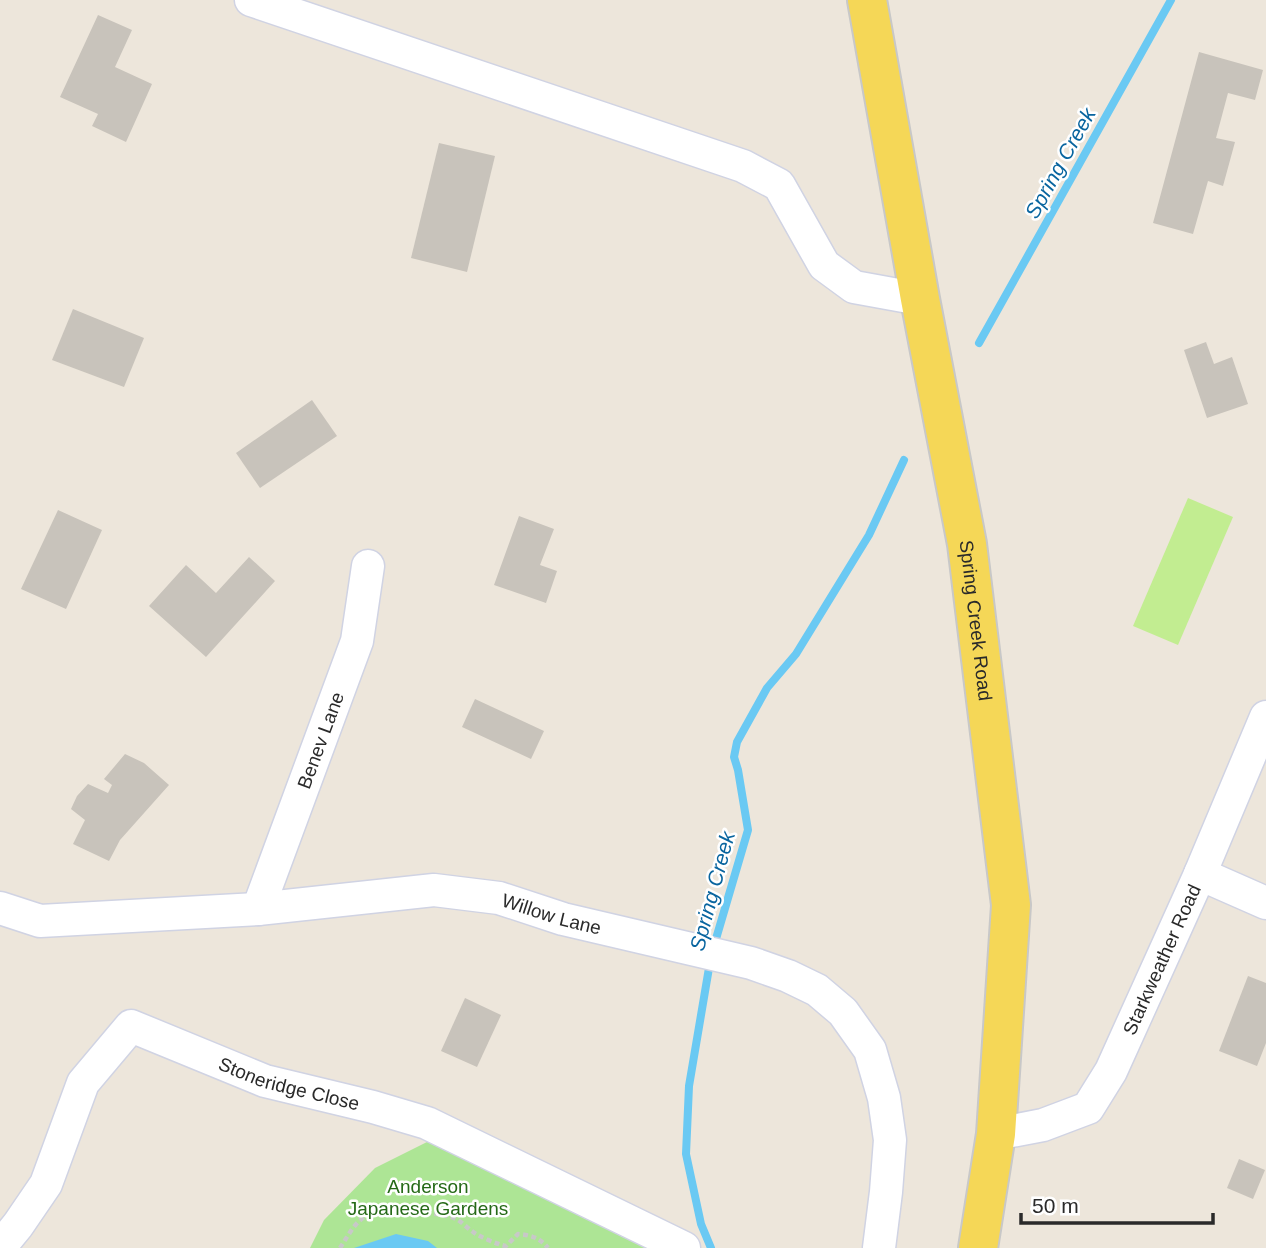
<svg xmlns="http://www.w3.org/2000/svg" width="1266" height="1248" font-family="Arial,sans-serif">
<rect width="100%" height="100%" fill="#ede6db"/>
<polygon fill="#ade595" points="429,1141 646,1248 310,1248 324,1220 375,1168"/>
<polygon fill="#c2ed91" points="1188,498 1233,517 1178,645 1133,626"/>
<polygon fill="#6ac9f3" points="396,1234 428,1241 437,1248 354,1248"/>
<g fill="none" stroke-linecap="round" stroke-linejoin="round">
<g stroke="#6ac9f3" stroke-width="8">
<polyline points="979,343 1171,0"/>
<polyline points="713,949 748,830 738,770 734,757 737,742 767,688 796,654 869,535 904,460"/>
<polyline points="710,962 689,1086 686,1154 701,1224 711,1248"/>
</g>
</g>
<g fill="#c8c3bb">
<polygon points="98,15 132,30 115,67 152,84 126,142 92,126 98,114 60,97"/>
<polygon points="1199,52 1263,70 1255,100 1228,93 1216,138 1235,142 1223,186 1208,181 1193,234 1153,223"/>
<polygon points="439,143 495,156 467,272 411,258"/>
<polygon points="73,309 144,338 124,387 52,360"/>
<polygon points="1206,342 1214,364 1232,357 1248,404 1207,418 1184,350"/>
<polygon points="312,400 337,436 260,488 236,453"/>
<polygon points="58,510 102,530 66,609 21,589"/>
<polygon points="519,516 554,529 540,565 557,571 546,603 494,585"/>
<polygon points="249,557 275,581 206,657 149,606 186,565 216,593"/>
<polygon points="475,699 544,731 531,759 462,727"/>
<polygon points="125,754 144,763 169,785 120,840 109,861 73,844 85,820 71,809 77,796 88,784 108,793 112,785 104,779"/>
<polygon points="1248,976 1266,983 1266,1043 1257,1066 1219,1051"/>
<polygon points="465,998 501,1015 477,1067 441,1051"/>
<polygon points="1239,1159 1265,1170 1253,1199 1227,1188"/>
</g>
<g fill="none" stroke-linecap="round" stroke-linejoin="round">
<g stroke="#d0d3e3" stroke-width="35">
<g id="minor">
<polyline points="251,0 743,166 779,185 824,265 854,287 920,299"/>
<polyline points="1200,874 1266,903"/>
<path id="s1" d="M 0,908 L 40,921 L 258,909 L 434,890 L 499,898 L 563,919 L 751,963 L 788,976 L 817,990 L 843,1012 L 870,1050 L 884,1098 L 890,1140 L 886,1192 L 879,1248"/>
<path id="s2" d="M 258,909 L 357,641 L 368,566"/>
<path id="s3" d="M 996,1134 L 1043,1125 L 1088,1108 L 1111,1071 L 1200,874 L 1266,717"/>
<path id="s4" d="M 0,1247 L 18,1225 L 46,1184 L 83,1083 L 131,1026 L 265,1081 L 373,1107 L 427,1123 L 684,1248"/>
</g>
</g>
<g stroke="#c8c8c8" stroke-width="42">
<g id="major">
<path id="s5" d="M 867,0 L 920,299 L 967,544 L 1011,905 L 996,1134 L 978,1248"/>
</g>
</g>
<path stroke="#c8c8c8" stroke-width="4.5" stroke-dasharray="5 3.5" stroke-linecap="butt" d="M 340,1248 C 348,1236 355,1221 368,1215 C 381,1208 440,1212 454,1218 C 460,1220 466,1227 472,1231 C 477,1236 499,1245 506,1246 L 518,1234 C 531,1235 540,1238 548,1248"/>
<use href="#minor" stroke="#fff" stroke-width="32"/>
<use href="#major" stroke="#f5d757" stroke-width="38"/>
</g>
<g text-anchor="middle" dominant-baseline="central" stroke-width="5" stroke-linejoin="round" paint-order="stroke">
<g font-size="19" fill="#2a2a2a" stroke="#fff">
<text stroke="none"><textPath href="#s5" startOffset="630">Spring Creek Road</textPath></text>
<text stroke="none"><textPath href="#s2" startOffset="180">Benev Lane</textPath></text>
<text stroke="none"><textPath href="#s1" startOffset="558">Willow Lane</textPath></text>
<text stroke="none"><textPath href="#s3" startOffset="262">Starkweather Road</textPath></text>
<text stroke="none"><textPath href="#s4" startOffset="429">Stoneridge Close</textPath></text>
</g>
<g font-size="19" fill="#256917" stroke="#fff">
<text x="428" y="1186">Anderson<tspan x="428" dy="22">Japanese Gardens</tspan></text>
</g>
<g font-size="21" font-style="italic" fill="#09659f" stroke="#fff">
<text transform="translate(1060 163) rotate(-61)">Spring Creek</text>
<text transform="translate(712 891) rotate(-75)">Spring Creek</text>
</g>
</g>
<path d="M1021 1213v10h192v-10" fill="none" stroke="#2a2a2a" stroke-width="3.5"/>
<text x="1032" y="1213" font-size="21" fill="#2a2a2a" stroke="#ffffff" stroke-width="5" paint-order="stroke">50 m</text>
</svg>
